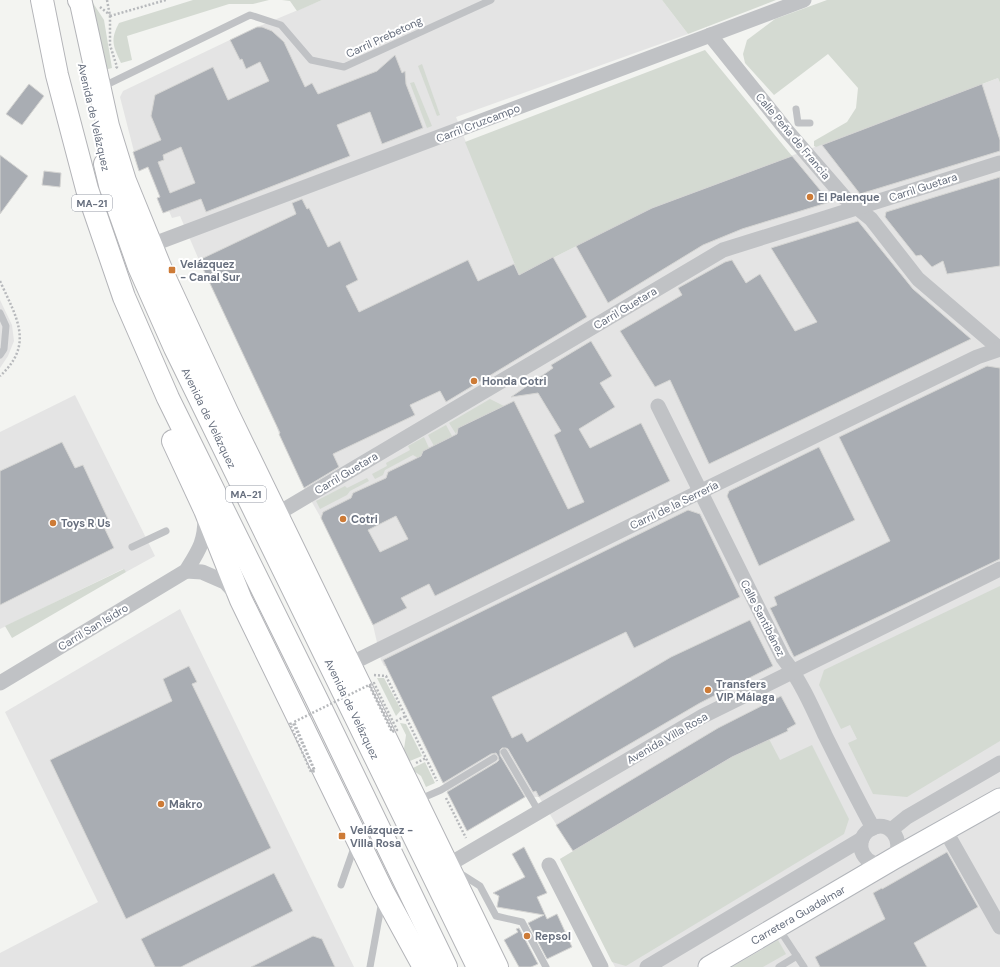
<svg xmlns="http://www.w3.org/2000/svg" width="1000" height="967" font-family="'DM Sans',sans-serif">
<rect width="100%" height="100%" fill="#f3f4f1"/>
<g fill="#e4e4e4">
<polygon points="322,0 662,0 688,34 456,117 519,275 652,208 962,92 998,78 1000,83 1000,967 615,967 560,859 573,851 539,797 525,797 467,831 386,666 384,666 381,660 373,625 321,518 305,490 279,434 276,425 199,260 180,216 172,218 169,211 163,213 157,198 160,196 148,167 139,171 120,97 123,91 255,28"/>
<polygon points="0,300 12,325 14,341 8,356 0,368"/>
<polygon points="75,395 155,556 126,572 123,569 0,629 0,432"/>
<polygon points="180,609 354,967 0,967 0,953 98,902 5,712"/>
</g>
<g fill="#d4dad2">
<polygon points="91,0 104,20 112,68 104,70"/>
<path d="M 193,0 L 269,0 L 253,4 L 229,4 L 127,36 L 132,60 L 121,63 C 113,46 110,40 119,23 Z"/>
<polygon points="282,0 322,0 297,11 290,1"/>
<polygon points="662,0 776,0 688,34"/>
<polygon points="827,0 1000,0 1000,83 998,78 816,147 814,146 814,141 847,122 856,108 858,88 828,54 774,95 745,63 743,54 747,40 775,19"/>
<polygon points="705,50 792,156 652,208 519,275 465,142"/>
<polygon points="422,64 440,115 437,116 418,66"/>
<polygon points="414,82 432,126 427,128 410,83"/>
<polygon points="490,399 504,406 458,428 456,434 449,423"/>
<polygon points="446,425 452,436 434,446 428,435"/>
<polygon points="424,437 429,448 423,451 421,456 418,458 413,455 385,470 383,475 375,479 372,474 387,466 386,463 410,450 408,446"/>
<polygon points="367,478 369,481 350,491 347,495 320,509 316,501 345,486 347,488"/>
<polygon points="124,569 126,572 12,638 5,626"/>
<polygon points="1000,586 1000,741 907,797 873,794 848,743 857,739 850,725 841,729 819,685 824,670"/>
<polygon points="377,678 384,678 401,710 396,716"/>
<polygon points="400,723 406,724 422,756 405,763 403,756 406,735"/>
<polygon points="769,739 780,760 812,745 849,819 844,834 626,966 612,962 560,859 732,757"/>
<polygon points="425,762 435,783 426,787 421,776 411,769"/>
<polygon points="778,940 786,954 763,967 732,967"/>
</g>
<g fill="#a9adb3" stroke="#d5d5d3" fill-rule="evenodd">
<path d="M 257,27 L 262,27 L 272,31 L 284,42 L 305,87 L 312,83 L 318,94 L 377,71 L 395,55 L 402,73 L 405,71 L 406,84 L 423,128 L 382,144 L 370,112 L 337,125 L 350,156 L 206,212 L 201,199 L 163,213 L 157,198 L 160,197 L 148,167 L 139,171 L 133,152 L 161,140 L 151,116 L 155,95 L 213,67 L 228,100 L 269,81 L 260,62 L 246,69 L 242,59 L 240,60 L 230,40 ZM 181,147 L 195,183 L 170,193 L 158,162 L 164,160 L 163,155 Z"/>
<polygon points="29,84 44,96 22,125 6,114"/>
<polygon points="982,84 1000,140 1000,151 860,194 822,145"/>
<polygon points="0,155 28,176 0,214"/>
<polygon points="792,156 830,202 742,229 703,245 608,303 576,246 652,208"/>
<polygon points="44,171 61,173 60,187 42,185"/>
<polygon points="1000,177 1000,266 947,274 943,261 932,267 921,255 916,256 885,217 886,212"/>
<polygon points="302,199 307,209 309,208 328,247 340,241 358,280 346,286 359,312 468,260 478,281 514,264 519,275 553,257 587,317 446,402 440,391 410,405 415,415 333,454 339,467 304,488 279,434 280,433 199,260 296,214 292,203"/>
<polygon points="858,221 913,289 971,339 709,464 670,380 655,387 620,331 682,295 678,288 725,262 732,260 746,283 760,274 795,331 817,322 771,248"/>
<path d="M 591,341 L 612,376 L 600,383 L 615,407 L 579,429 L 590,448 L 641,423 L 670,481 L 435,596 L 429,584 L 401,598 L 407,608 L 373,625 L 321,518 L 323,512 L 351,498 L 353,493 L 386,478 L 388,472 L 421,456 L 423,451 L 457,434 L 458,428 L 514,401 L 568,509 L 584,502 L 554,435 L 561,431 L 538,393 L 511,397 L 553,368 L 551,365 ZM 396,516 L 408,539 L 380,552 L 368,530 Z"/>
<polygon points="987,366 1000,368 1000,559 794,657 770,608 777,605 774,597 890,541 839,437"/>
<polygon points="62,442 75,468 83,465 109,521 103,525 114,548 0,605 0,471"/>
<polygon points="819,447 855,520 759,566 727,496 729,491"/>
<polygon points="688,510 700,514 740,597 634,648 626,632 492,697 512,738 522,733 527,742 671,657 750,620 773,666 700,703 539,797 536,791 533,792 508,749 506,748 502,748 500,750 500,755 525,797 467,831 447,792 497,762 499,760 498,756 496,753 491,754 443,783 383,660"/>
<polygon points="189,666 197,682 192,684 271,848 126,919 50,760 172,701 163,679"/>
<polygon points="781,696 796,724 787,729 788,731 732,757 573,851 556,825 718,728"/>
<polygon points="524,847 547,893 537,897 547,919 557,914 572,947 547,959 528,923 544,915 497,907 499,896 493,893 525,877 512,854"/>
<polygon points="947,852 978,907 914,943 927,967 820,967 815,957 885,919 873,893 882,888 882,889"/>
<polygon points="274,873 293,911 181,967 155,967 141,939"/>
<polygon points="519,928 538,964 531,967 519,967 504,940 518,932 516,929"/>
<polygon points="313,936 322,939 335,967 251,967"/>
</g>
<g fill="none" stroke-linecap="round" stroke-linejoin="round">
<g stroke="#b2b5ba" stroke-width="23">
<polyline id="secondary" points="709,967 893,859 1000,799"/>
</g>
<g stroke="#b3b4b8" stroke-width="24">
<g id="highway">
<polyline points="42,0 57,75 87,189 124,297 168,398 317,700 446,967"/>
<polyline points="79,0 81,3 108,126 125,181 163,274 227,412 497,967"/>
<polyline points="105,164 110,185 139,267 175,348 478,967"/>
<polyline points="173,441 205,510 241,600 383,892 424,967"/>
</g>
</g>
<g stroke="#b7b9bc" stroke-width="2.5" stroke-dasharray="2 2" stroke-linecap="butt">
<polyline points="107,0 110,16 110,45 117,67 115,69"/>
<polyline points="100,7 110,15"/>
<polyline points="110,16 166,0"/>
<path d="M 0,281 C 16,317 35,344 0,376"/>
<polyline points="374,675 386,676 437,781"/>
<polyline points="396,721 406,716"/>
<polyline points="416,763 426,758"/>
<polyline points="446,798 466,838"/>
</g>
<g stroke="#c0c2c5" stroke-width="7">
<polyline points="102,87 250,15 281,25 311,60 344,67 491,0"/>
<polyline points="796,109 798,123 810,123"/>
<polyline points="0,313 6,326 4,349 0,355"/>
<polyline points="132,547 166,531"/>
<polyline points="504,752 539,812"/>
<polyline points="418,800 441,790 494,758"/>
<polyline points="458,872 480,886 496,916 522,922 546,967"/>
<polyline points="341,885 355,845"/>
<polyline points="779,929 804,967"/>
<polyline points="370,967 382,901"/>
<polyline points="779,967 797,956"/>
</g>
<g stroke="#c0c2c5" stroke-width="15">
<polyline points="710,35 787,131 845,198 871,219 918,279 1000,349"/>
<polyline points="151,245 804,0"/>
<path d="M 658,406 L 783,658 C 801,681 813,709 825,735 C 841,767 856,797 873,828"/>
<polyline points="277,514 723,250 1000,163"/>
<polyline points="186,571 202,572 225,582 236,594"/>
<polyline points="350,664 677,503 977,357 1000,349"/>
<path d="M 0,683 L 186,571 C 199,550 205,542 205,517"/>
<polyline points="891,830 907,817 1000,763"/>
<polyline points="945,830 1000,927"/>
<path d="M 887,863 C 865,870 851,843 869,830 C 888,817 907,841 893,859"/>
<polyline points="448,865 703,716 1000,569"/>
<polyline points="549,865 601,967"/>
<polyline points="647,967 862,839"/>
</g>
<use href="#secondary" stroke="#fff" stroke-width="21"/>
<use href="#highway" stroke="#fff" stroke-width="22"/>
<polyline stroke="#b7b9bc" stroke-width="2.5" stroke-dasharray="2 2" stroke-linecap="butt" points="311,771 314,770 293,723 290,724 311,772 315,771 294,722 369,685 392,732 397,730 374,683 370,685 393,731 395,729"/>
</g>
<g fill="#cd7b37" stroke="#fff" stroke-width="1.5">
<circle cx="810" cy="197" r="4"/>
<rect x="168" y="266" width="8" height="8" rx="2"/>
<circle cx="474" cy="381" r="4"/>
<circle cx="343" cy="519" r="4"/>
<circle cx="53" cy="523" r="4"/>
<circle cx="708" cy="690" r="4"/>
<circle cx="161" cy="804" r="4"/>
<rect x="338" y="832" width="8" height="8" rx="2"/>
<circle cx="527" cy="936" r="4"/>
</g>
<g text-anchor="middle" dominant-baseline="central" stroke-width="4" stroke-linejoin="round" paint-order="stroke">
<g fill="#fff" stroke="#959aa5" stroke-width="1">
<rect x="72" y="195" width="40" height="16" rx="3"/>
<rect x="226" y="486" width="40" height="16" rx="3"/>
</g>
<g font-size="10" font-weight="bold" fill="#676f7e">
<text x="92" y="203">MA-21</text>
<text x="246" y="494">MA-21</text>
</g>
<g font-size="11" fill="#676f7e" stroke="#fff">
<text transform="translate(384 37) rotate(-25)">Carril Prebetong</text>
<text transform="translate(94 117) rotate(77)">Avenida de Velázquez</text>
<text transform="translate(478 123) rotate(-21)">Carril Cruzcampo</text>
<text transform="translate(793 136) rotate(50)">Calle Peña de Francia</text>
<text transform="translate(923 187) rotate(-18)">Carril Guetara</text>
<text transform="translate(625 308) rotate(-31)">Carril Guetara</text>
<text transform="translate(209 418) rotate(64)">Avenida de Velázquez</text>
<text transform="translate(346 473) rotate(-31)">Carril Guetara</text>
<text transform="translate(674 505) rotate(-26)">Carril de la Serrería</text>
<text transform="translate(763 618) rotate(63)">Calle Santibánez</text>
<text transform="translate(93 627) rotate(-31)">Carril San Isidro</text>
<text transform="translate(352 709) rotate(64)">Avenida de Velázquez</text>
<text transform="translate(667 738) rotate(-30)">Avenida Villa Rosa</text>
<text transform="translate(798 915) rotate(-30)">Carretera Guadalmar</text>
</g>
<g font-size="11" font-weight="bold" fill="#676f7e" stroke="#fff" text-anchor="start">
<text x="818" y="197">El Palenque</text>
<text x="180" y="264">Velázquez<tspan x="180" dy="13">- Canal Sur</tspan></text>
<text x="482" y="381">Honda Cotri</text>
<text x="351" y="519">Cotri</text>
<text x="61" y="523">Toys R Us</text>
<text x="716" y="684">Transfers<tspan x="716" dy="13">VIP Málaga</tspan></text>
<text x="169" y="804">Makro</text>
<text x="350" y="830">Velázquez -<tspan x="350" dy="13">Villa Rosa</tspan></text>
<text x="535" y="936">Repsol</text>
</g>
</g>
</svg>
